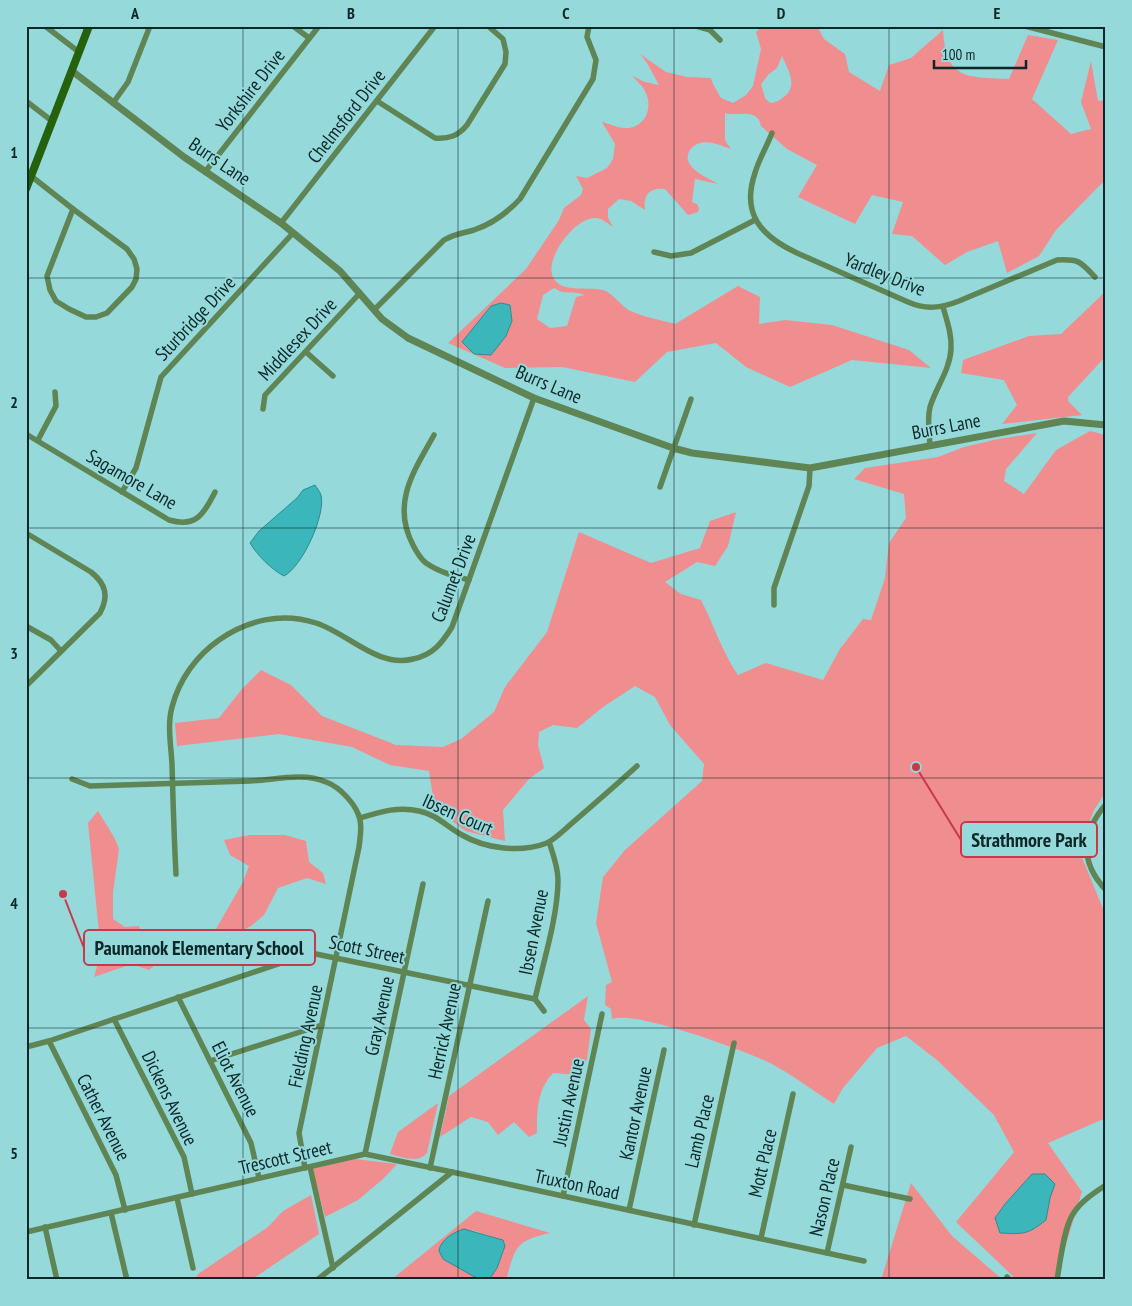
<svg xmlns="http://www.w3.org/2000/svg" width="1132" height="1306" font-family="'PT Sans Narrow',sans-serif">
<rect width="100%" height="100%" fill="#96d9db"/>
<g fill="#f08d8f" fill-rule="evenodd">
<path d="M 762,26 L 817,26 L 824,39 L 845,54 L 849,72 L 880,91 L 889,65 L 911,58 L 943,30 C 946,80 966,77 1009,79 L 1028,35 L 1058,40 L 1032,99 L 1071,134 L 1091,129 L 1081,102 L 1091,61 L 1098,101 L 1106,100 L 1106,179 L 1056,230 L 1039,256 L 1007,273 L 998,241 L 967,252 L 945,265 L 912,236 L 892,234 L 903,202 L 872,195 L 855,224 L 798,197 L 817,165 L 787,149 L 761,126 C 758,107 737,117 725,113 L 725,140 L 731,149 C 722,146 710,140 700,143 C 689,146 683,158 692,167 C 698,174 710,179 718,184 L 695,179 L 692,202 L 697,204 L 699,208 L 698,212 L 688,215 L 665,189 C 649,187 643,195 645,210 L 631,201 L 619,199 L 608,209 L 608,218 L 613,227 C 608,224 602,218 596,218 C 576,216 544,258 553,277 C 561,294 588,286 603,290 C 613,293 621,306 630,311 C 644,317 661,320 675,324 L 738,286 L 760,297 L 759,324 L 785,320 L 832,325 L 909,350 L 931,368 L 852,360 L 790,387 L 746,367 L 716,343 L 667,352 L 635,382 L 562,367 L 505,368 L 448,343 L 526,269 L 559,220 L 564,208 L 581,195 L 583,189 L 576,176 L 587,178 L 607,168 L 613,159 L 615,144 L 602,122 C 610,124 620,129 629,128 C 647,125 653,106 645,91 C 642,85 637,81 632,76 L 645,82 L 659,85 L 647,63 L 640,54 L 666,72 L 687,77 L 711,78 L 713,84 L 721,98 L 733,103 L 746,95 L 753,86 L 761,49 L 756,32 ZM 782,56 C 788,70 798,85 785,96 C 780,100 776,103 770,103 L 765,98 L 761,84 L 769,74 L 777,68 ZM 554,288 C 567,296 573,290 585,295 L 576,297 L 567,326 L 550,328 L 537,319 L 543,295 Z"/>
<polygon points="1106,291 1106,356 1068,397 1068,401 1082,415 1002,424 1017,405 1004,380 961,373 963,360 1029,336 1061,334"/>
<path d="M 1090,431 L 1106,435 L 1106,792 L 1094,810 L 1079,850 L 1106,916 L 1106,1118 L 1048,1143 L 1082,1192 L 1055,1280 L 1017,1280 L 956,1222 L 1014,1152 L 994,1115 L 937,1060 L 906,1036 L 877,1048 L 843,1088 L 834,1104 C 812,1090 789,1072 766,1061 C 740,1049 635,1010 612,1019 L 611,1009 L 605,1005 L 606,985 L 612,982 L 596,923 L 603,877 L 625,850 L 702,781 L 704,764 L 670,725 L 655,697 L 635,686 L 603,707 L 577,728 L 553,725 L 539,732 L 538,745 L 544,768 L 529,779 L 503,810 L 505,841 L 466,831 L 435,809 L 429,771 L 390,765 L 352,747 L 279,734 L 177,746 L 175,723 L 219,718 L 242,689 L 261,670 L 291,685 L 322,716 L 396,745 L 443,747 L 461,739 L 494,712 L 505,687 L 547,632 L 579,532 L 651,563 L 700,548 L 710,521 L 736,512 L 728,546 L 715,566 L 697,562 L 665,582 L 681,594 L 701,600 C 714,625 722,652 738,675 L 766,663 L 823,680 L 840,649 L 863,619 L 871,620 L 885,578 L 889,543 L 906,518 L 904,494 L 854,479 L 865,468 L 938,457 L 964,447 L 998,439 L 1037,433 L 1006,469 L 1004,481 L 1024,494 L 1056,450 ZM 1032,1174 L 1050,1198 L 1046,1220 L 1034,1229 L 995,1218 L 1005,1204 Z"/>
<path d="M 98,811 L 114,837 L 119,849 L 113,892 L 113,919 L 125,927 L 139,926 C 143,941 148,952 159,962 L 149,970 L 132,964 L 94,977 L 101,952 L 88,823 Z"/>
<polygon points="250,835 285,835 306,841 309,862 323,873 326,884 307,878 278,888 264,915 251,926 223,942 209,941 243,882 249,866 230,855 224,840"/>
<path d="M 588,996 L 584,1020 L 591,1029 L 587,1059 L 579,1075 L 553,1073 C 537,1090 537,1110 537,1133 L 529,1137 L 514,1122 L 498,1135 L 488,1122 L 471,1117 L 440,1137 L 449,1096 Z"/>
<path d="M 438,1103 L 427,1153 C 418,1164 402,1157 390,1154 L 398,1132 Z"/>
<polygon points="355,1159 397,1164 383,1179 358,1200 325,1217 312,1169"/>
<polygon points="911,1183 952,1236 1003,1280 881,1280"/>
<polygon points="311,1195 319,1234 251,1280 195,1280 198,1274 268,1227 283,1211"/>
<path d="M 476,1211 L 550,1233 C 515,1241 516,1246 506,1280 L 391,1280 ZM 472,1230 L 499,1239 L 473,1276 L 461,1268 Z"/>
</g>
<g fill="#3bb7bb" stroke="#2d8c8f">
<polygon points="501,303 510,305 512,321 506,336 491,355 474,354 462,342 491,306"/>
<path d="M 315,485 C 317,488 320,492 321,495 C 326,515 302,567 284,576 C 272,570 257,555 250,543 L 259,531 L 297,498 L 303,490 Z"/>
<path d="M 1032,1174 L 1045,1174 L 1055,1184 L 1050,1198 L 1046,1220 C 1027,1235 1024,1234 1000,1233 L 995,1218 L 1005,1204 Z"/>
<path d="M 464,1229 L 499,1239 L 503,1240 L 505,1246 L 497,1268 L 491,1277 L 487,1279 L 482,1280 L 473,1276 L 443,1259 L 439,1251 C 440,1240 454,1232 464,1229 Z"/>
</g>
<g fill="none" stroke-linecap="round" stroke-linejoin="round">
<g stroke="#5e8553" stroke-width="5.5">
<polyline points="45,26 79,52"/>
<polyline points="293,26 309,38"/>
<polyline points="696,26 710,30 720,40"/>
<polyline points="1025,26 1106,47"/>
<polyline points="26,101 52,121"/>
<path d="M 377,101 L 435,138 C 449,139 458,136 467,125 L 505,64 L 506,52 L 503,39 L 488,26"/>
<polyline points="113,103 128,82 150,26"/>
<path d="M 772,133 C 767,146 759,159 755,173 C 741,214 761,236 797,253 L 908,302 C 926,310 941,308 959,301 L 1057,260 C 1079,259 1080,261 1095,277"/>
<polyline points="205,172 319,26"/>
<polyline points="31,176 73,209"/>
<polygon points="73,209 127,249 134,259 137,269 136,279 132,287 107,313 96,317 86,317 69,309 56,301 50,290 47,276"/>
<polyline points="281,223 435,26"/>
<polyline points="654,252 671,256 691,253 755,220"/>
<path d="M 374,310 L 444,240 C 454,234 464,233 474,230 C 492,224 507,213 520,199 L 593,79 L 596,60 L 587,37 L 589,26"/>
<polyline points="306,352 333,376"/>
<polyline points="263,409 265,395 360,293"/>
<path d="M 26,434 L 169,520 C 196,528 204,514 215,492"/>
<path d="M 434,435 C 414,471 391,503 413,545 C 416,551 421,559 426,563 C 439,572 454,576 469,580"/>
<polyline points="38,440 56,406 55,392"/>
<path d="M 930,445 C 929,432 927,420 930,407 C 936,387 950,370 951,349 C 952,335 947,321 943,307"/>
<polyline points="660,487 691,399"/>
<polyline points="122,492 136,468 161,377 293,233"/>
<path d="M 26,533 L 91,572 C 106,584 109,596 100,613 L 26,686"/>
<polyline points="774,605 774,588 809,486 810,468"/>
<polyline points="26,626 51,640 61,651"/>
<path d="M 72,779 L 90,786 C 143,784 197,783 250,781 C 274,780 303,772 326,782 C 340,787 357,805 360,820 C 362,829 360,838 359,847 L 299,1133 L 305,1168"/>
<path d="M 1106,804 C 1082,832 1079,862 1106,890"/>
<path d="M 360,818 C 380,812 398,806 419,811 C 436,814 447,827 462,835 C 486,849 521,853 547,843 C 555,839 564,830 571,824 C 593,805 615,786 637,766"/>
<path d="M 176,874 C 174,837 173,801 172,764 C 171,745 167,725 172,707 C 179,680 196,656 219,640 C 247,620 282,612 316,623 C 348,633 377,668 413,659 C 433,655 442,643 452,627 L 534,398"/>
<polyline points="178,997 251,1143 259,1178"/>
<path d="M 535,999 C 543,963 558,916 558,880 C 558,867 553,854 549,842"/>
<polyline points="535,999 544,1011"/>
<polyline points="114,1019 184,1157 192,1194"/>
<polyline points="49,1041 116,1175 125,1210"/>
<polyline points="26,1047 49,1041 311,953 535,999"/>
<polyline points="210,1061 322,1025"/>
<polyline points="365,1154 423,884"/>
<polyline points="310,1167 333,1268"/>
<polyline points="430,1168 488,901"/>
<polyline points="843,1185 910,1199"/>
<polyline points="563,1196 602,1014"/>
<polyline points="177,1198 193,1268"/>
<polyline points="629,1210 664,1050"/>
<polyline points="111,1213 127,1280"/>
<polyline points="694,1225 734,1043"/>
<polyline points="45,1227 57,1280"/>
<polyline points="26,1232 365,1154 452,1172"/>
<polyline points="761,1238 793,1094"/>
<polyline points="827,1253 851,1147"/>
<polyline points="1007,1277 1010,1280"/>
<polyline points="317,1280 452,1172 864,1261"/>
<path d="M 1057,1280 C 1060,1263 1064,1227 1073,1214 C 1081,1201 1094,1193 1106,1185"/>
</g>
<polyline stroke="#5e8553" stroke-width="7" points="72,71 184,157 281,223 340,271 382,319 408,338 534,398 673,448 692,453 810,468 1064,421 1106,425"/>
<polyline stroke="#26620b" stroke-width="8" points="26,189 89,26"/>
</g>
<path fill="none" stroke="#0b2728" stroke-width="1" stroke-opacity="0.55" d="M 243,26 L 243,1280M 458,26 L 458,1280M 674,26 L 674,1280M 889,26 L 889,1280M 26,278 L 1106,278M 26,528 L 1106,528M 26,778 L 1106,778M 26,1028 L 1106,1028"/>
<g text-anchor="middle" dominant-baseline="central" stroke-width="4" stroke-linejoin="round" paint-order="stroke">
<g font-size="19" fill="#0b2728" stroke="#96d9db">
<text transform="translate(250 90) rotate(-52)">Yorkshire Drive</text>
<text transform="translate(346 116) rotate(-52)">Chelmsford Drive</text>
<text transform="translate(220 161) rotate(34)">Burrs Lane</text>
<text transform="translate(885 274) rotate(22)">Yardley Drive</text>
<text transform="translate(195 318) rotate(-47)">Sturbridge Drive</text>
<text transform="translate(297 339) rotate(-47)">Middlesex Drive</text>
<text transform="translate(549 384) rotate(23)">Burrs Lane</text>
<text transform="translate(946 426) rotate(-11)">Burrs Lane</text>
<text transform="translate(132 479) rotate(30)">Sagamore Lane</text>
<text transform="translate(453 578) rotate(-69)">Calumet Drive</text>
<text transform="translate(458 814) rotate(24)">Ibsen Court</text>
<text transform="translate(533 932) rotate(-79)">Ibsen Avenue</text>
<text transform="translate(367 949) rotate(12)">Scott Street</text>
<text transform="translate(379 1016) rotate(-78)">Gray Avenue</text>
<text transform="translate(444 1031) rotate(-78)">Herrick Avenue</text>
<text transform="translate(305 1036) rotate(-78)">Fielding Avenue</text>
<text transform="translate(236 1079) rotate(63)">Eliot Avenue</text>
<text transform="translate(170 1098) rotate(64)">Dickens Avenue</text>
<text transform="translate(568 1102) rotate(-78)">Justin Avenue</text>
<text transform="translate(635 1113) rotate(-78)">Kantor Avenue</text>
<text transform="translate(104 1117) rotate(63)">Cather Avenue</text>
<text transform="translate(699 1131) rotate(-77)">Lamb Place</text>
<text transform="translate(285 1157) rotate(-13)">Trescott Street</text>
<text transform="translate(762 1163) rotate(-77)">Mott Place</text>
<text transform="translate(577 1184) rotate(12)">Truxton Road</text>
<text transform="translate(824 1197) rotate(-77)">Nason Place</text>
</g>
</g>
<path fill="none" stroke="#c83849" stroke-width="2" d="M916 767L961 840M63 894L84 948"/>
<g fill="#c83849" stroke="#96d9db" stroke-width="2">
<circle cx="916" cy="767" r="5"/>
<circle cx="63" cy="894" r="5"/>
</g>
<g fill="#96d9db" stroke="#c83849" stroke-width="2">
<rect x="961" y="822" width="136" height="35" rx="5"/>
<rect x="84" y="930" width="231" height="35" rx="5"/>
</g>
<g font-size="20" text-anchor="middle" font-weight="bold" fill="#0b2728">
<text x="1029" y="847">Strathmore Park</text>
<text x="199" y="955">Paumanok Elementary School</text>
</g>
<rect width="1132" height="1306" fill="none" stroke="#96d9db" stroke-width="55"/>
<path d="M934 60v8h92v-8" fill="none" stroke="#0b2728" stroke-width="2.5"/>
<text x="942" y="60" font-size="15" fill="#0b2728" stroke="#96d9db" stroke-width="4" paint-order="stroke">100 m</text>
<rect x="28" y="28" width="1076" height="1250" fill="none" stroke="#0b2728" stroke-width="2"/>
<g font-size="16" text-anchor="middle" font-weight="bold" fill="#0b2728">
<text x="135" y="19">A</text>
<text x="351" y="19">B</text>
<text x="566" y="19">C</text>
<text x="781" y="19">D</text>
<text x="997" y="19">E</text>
<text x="14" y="158">1</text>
<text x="14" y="408">2</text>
<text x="14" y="659">3</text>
<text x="14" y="909">4</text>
<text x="14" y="1159">5</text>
</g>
</svg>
